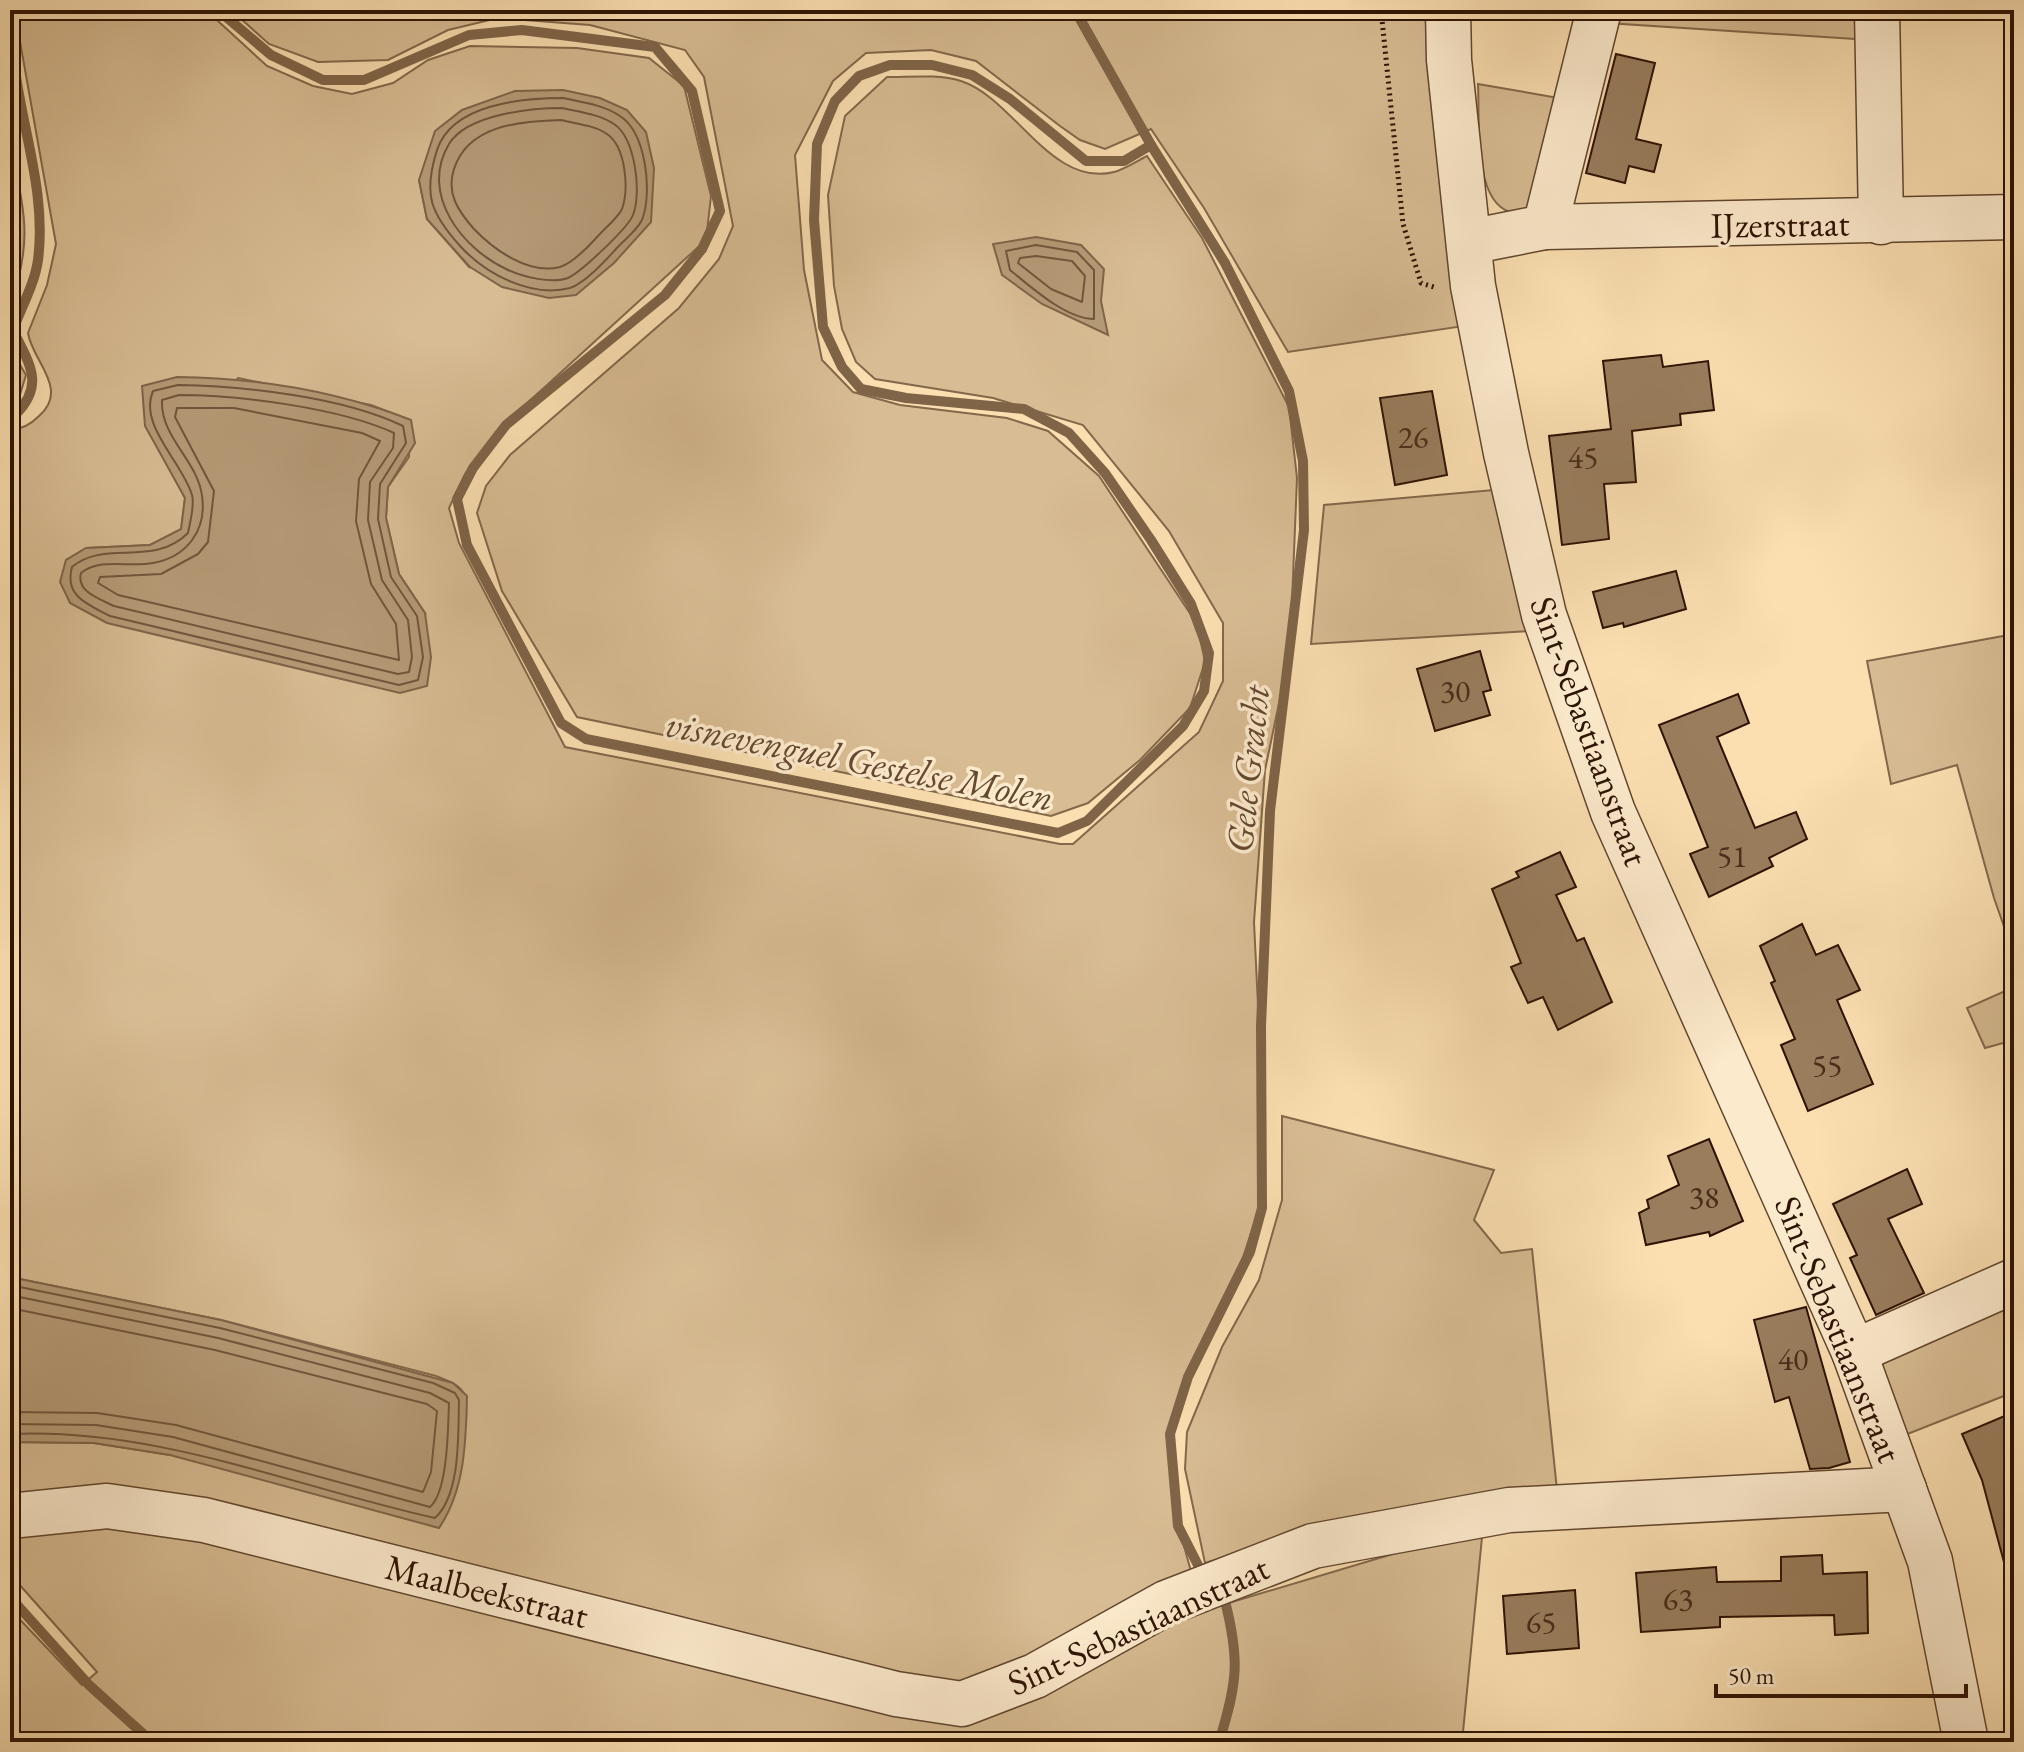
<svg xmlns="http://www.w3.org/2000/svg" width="2024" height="1752" font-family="'EB Garamond',serif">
<rect width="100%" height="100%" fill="#fbdfb1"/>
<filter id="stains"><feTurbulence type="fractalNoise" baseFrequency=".0025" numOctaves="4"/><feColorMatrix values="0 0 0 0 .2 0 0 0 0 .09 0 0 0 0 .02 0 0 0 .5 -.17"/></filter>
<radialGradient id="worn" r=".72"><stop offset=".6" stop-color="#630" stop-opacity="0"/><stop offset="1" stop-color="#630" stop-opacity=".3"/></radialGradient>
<g fill="#d8bc93" stroke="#83684b" stroke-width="2" fill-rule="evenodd">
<path d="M 20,10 L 206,10 L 267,66 L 313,86 L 352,94 L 393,83 L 428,60 L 470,46 L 577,48 L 649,58 L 684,86 L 711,196 L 706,240 L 502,426 L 465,474 L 449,508 L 459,543 L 565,747 L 1060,844 L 1073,844 L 1199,732 L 1223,681 L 1223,623 L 1169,531 L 1083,425 L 993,398 L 875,379 L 856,362 L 842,329 L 834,286 L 828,195 L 845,116 L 887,77 C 911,77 938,74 961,81 C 1014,98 1051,188 1114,172 C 1125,169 1137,161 1147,156 L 1202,238 L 1289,407 L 1297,478 L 1290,651 L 1265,770 L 1254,922 L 1260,1047 L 1259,1208 L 1238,1273 L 1185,1380 L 1169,1429 L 1174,1510 L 1202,1611 L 1483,1527 L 1462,1742 L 10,1742 L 10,1609 L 82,1685 L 97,1672 L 10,1574 L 10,1532 L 69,1521 L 461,1578 L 10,1506 L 10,1442 L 94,1443 L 170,1455 L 466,1424 C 467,1391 467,1388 436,1376 L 221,1320 L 10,1277 L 10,429 C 21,430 31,424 39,416 C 70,389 32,361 28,333 L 47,285 L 56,244 L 19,36 ZM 419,180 L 470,268 L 427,219 ZM 238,378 L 371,405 L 410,420 L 409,457 L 388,487 L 386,518 L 399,574 L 425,613 L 86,548 L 150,545 L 181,530 L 185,498 L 167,464 Z"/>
<polygon points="231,10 1431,10 1464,326 1288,352 1204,208 1151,129 1105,149 1080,140 1060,126 976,61 931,50 866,53 833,81 795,155 804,270 822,360 853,392 900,405 1007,418 1048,431 1099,476 1197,624 1205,662 1190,708 1140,760 1088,803 1051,816 577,717 502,591 477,513 486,486 510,455 679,308 719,259 733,226 704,77 685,50 590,25 498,18 448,30 388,60 318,62 269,44"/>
<polygon points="1610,10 1870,10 1870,40 1607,23"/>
<path d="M 1478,84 L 1570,100 L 1535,211 C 1527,212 1517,214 1510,212 C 1472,200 1480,117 1478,84 Z"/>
<path d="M 10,143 C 24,212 34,237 10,307 Z"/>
<polygon points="10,348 26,375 18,401 10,403"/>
<polygon points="1505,489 1531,631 1311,644 1324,505"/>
<polygon points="2014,634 2014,955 1994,898 1957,765 1891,784 1867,661"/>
<polygon points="2014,987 2014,1040 1985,1048 1967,1008"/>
<polygon points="1282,1116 1494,1170 1474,1220 1501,1253 1532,1249 1557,1490 1294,1536 1205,1563 1185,1469 1187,1432 1222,1347 1259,1280 1282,1200"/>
<polygon points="2014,1287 2014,1392 1900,1437 1875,1371 1884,1346"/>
</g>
<g fill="#b59a76" stroke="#7f6448" stroke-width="2">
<polygon points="563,90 600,98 627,110 646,132 654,168 651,222 614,263 576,295 549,298 502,287 470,267 427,219 419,180 435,131 462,110 515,91"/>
<polygon points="1036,237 1081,245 1104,269 1101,301 1108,335 1042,304 1002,275 993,244"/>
<path d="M 177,377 C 256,378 337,391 411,420 L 415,443 L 388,487 L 386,518 L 399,574 L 425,613 L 431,657 L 427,686 L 400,693 L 107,623 L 70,603 L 60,582 L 66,560 L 86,548 L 150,545 L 181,529 L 185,498 L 145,426 L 142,386 Z"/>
<path d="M 10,1277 L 221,1320 L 453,1383 L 467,1396 C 466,1441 465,1490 439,1528 L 170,1455 L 94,1443 L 10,1442 Z"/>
</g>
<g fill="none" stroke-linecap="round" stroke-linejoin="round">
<g stroke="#72563c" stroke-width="2">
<path d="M 563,98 C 582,102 604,105 620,116 C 646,133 652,190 643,217 C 640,228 624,240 616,249 C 605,261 585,283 570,288 C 531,298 486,274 461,247 C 430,213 423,194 437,150 C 452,104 522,98 563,98 Z"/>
<path d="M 562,108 C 579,112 599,114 614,124 C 635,138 642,192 633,215 C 628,228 581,272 568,278 C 552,284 523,277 508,270 C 462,249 419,194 449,144 C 467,114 532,108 562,108 Z"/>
<path d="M 561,120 C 576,124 594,125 607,134 C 626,147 629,189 622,209 C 618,218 604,229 598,236 C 589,246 573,263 560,267 C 529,275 494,250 474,229 C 458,211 446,193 454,169 C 468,125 520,121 561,120 Z"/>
<path d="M 1036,245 L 1077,252 L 1094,270 L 1094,319 C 1066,319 1031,287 1010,270 L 1006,251 Z"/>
<polygon points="1036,256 1072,261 1085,276 1082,302 1051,289 1018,263 1020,258"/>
<path d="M 178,385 C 245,386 343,397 403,426 L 406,443 L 380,484 L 378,519 L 391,577 L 417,616 L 423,657 L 418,680 L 399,685 L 110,616 C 87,604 64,596 72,567 C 105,539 153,568 188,533 C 190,522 195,505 192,495 C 183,463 138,425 153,391 Z"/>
<path d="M 179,395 C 239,395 340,408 394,433 L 393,448 L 370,482 L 368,520 L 382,580 L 408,620 L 412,657 L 409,672 L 398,674 L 114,606 C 100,599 76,592 81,573 C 101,557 129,568 153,563 C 187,557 207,530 202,496 C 198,461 160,437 162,400 Z"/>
<polygon points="177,408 234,408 362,433 380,441 359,479 356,521 371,584 396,624 399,660 118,595 98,583 100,577 161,574 198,554 208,542 214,491 175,417"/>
<path d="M 10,1285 L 220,1328 L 433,1383 L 455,1393 L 459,1400 C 458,1434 461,1494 435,1518 C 291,1486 161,1428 10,1434"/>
<path d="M 10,1295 L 218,1338 L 430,1393 L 449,1403 C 448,1427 448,1492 430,1507 L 173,1437 L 96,1425 L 10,1424"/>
<polyline points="10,1308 215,1350 427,1404 437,1411 431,1472 423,1492 176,1425 97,1413 10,1412"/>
</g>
<g stroke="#7f6448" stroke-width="10">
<polyline points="218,10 271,55 323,80 364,80 469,35 522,30 655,47 692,91 720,211 702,249 665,295 506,425 473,468 457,499 467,545 561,723 586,739 1058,833 1087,821 1183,726 1204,691 1209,653 1191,604 1151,540 1105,473 1069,433 1024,409 906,398 861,389 842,367 823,327 814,220 817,144 835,101 859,76 890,65 932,65 972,75 1010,99 1086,161 1124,161 1151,145"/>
<polyline points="1075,10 1151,145 1225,263 1289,391 1303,461 1304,530 1270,811 1261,1026 1262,1208 1250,1252 1188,1377 1170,1434 1178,1526 1200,1569"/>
<path d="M 10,413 L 16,414 C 46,384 28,362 13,330 C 21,308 35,283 38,260 C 49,175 6,95 13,10"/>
<polyline points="10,1597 89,1685 152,1742"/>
<path d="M 1219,1742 C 1238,1681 1240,1659 1224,1597"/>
</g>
</g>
<g fill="#997d5d" stroke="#2e1303" stroke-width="2">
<polygon points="1616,54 1655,63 1636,139 1661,145 1654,172 1629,166 1625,183 1586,173"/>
<polygon points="1661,355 1663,367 1708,361 1714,410 1680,414 1681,425 1632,431 1636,482 1604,484 1609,539 1562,545 1549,436 1611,429 1603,361"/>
<polygon points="1432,391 1447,475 1395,485 1380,398"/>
<polygon points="1676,571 1686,609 1624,627 1623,623 1603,628 1593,592"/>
<polygon points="1480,651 1491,690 1483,692 1490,715 1435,731 1417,669"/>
<polygon points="1738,694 1749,723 1717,737 1755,828 1796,812 1807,839 1769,858 1773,866 1709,897 1690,854 1708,847 1659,725"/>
<polygon points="1560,852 1576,887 1556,895 1577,941 1584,938 1612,1002 1558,1030 1543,997 1528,1003 1511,967 1521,963 1492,889 1519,877 1516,872"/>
<polygon points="1802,924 1816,955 1838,945 1860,990 1837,1000 1873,1084 1808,1111 1781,1045 1795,1039 1771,983 1775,981 1760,946"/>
<polygon points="1709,1139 1743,1221 1710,1236 1709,1232 1646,1245 1639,1213 1649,1208 1647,1200 1679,1185 1668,1156"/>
<polygon points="1907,1169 1922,1204 1888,1219 1924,1293 1876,1315 1850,1258 1857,1255 1833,1204"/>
<polygon points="1806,1307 1850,1462 1829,1468 1810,1469 1789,1397 1775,1402 1754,1320"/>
<polygon points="2014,1412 2014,1565 2005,1566 1982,1480 1962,1434"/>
<polygon points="1822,1555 1823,1574 1867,1572 1868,1633 1835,1635 1834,1615 1720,1617 1720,1627 1641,1632 1636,1573 1716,1567 1717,1582 1781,1581 1781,1557"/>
<polygon points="1575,1590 1579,1648 1507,1654 1503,1596"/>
</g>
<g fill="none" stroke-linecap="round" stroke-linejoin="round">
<g stroke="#61462e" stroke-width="47">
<g id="minor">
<polyline points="1448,10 1449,60 1473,286 1506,453 1544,615 1613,812 1854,1352 1930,1561 1966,1742"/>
<polyline points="1877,10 1881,222"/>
<polyline points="1545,227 1599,10"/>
<polyline points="1469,242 1545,227 2014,217"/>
<polyline points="1854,1352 2014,1281"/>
<polyline points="10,1516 107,1506 204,1520 896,1694 962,1704 1035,1676 1166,1603 1313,1546 1509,1510 1904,1489"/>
</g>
</g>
<polyline stroke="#2e1303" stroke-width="5" stroke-dasharray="2 4" stroke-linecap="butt" points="1381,10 1403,224 1421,283 1434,287"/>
<use href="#minor" stroke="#fceacc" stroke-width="44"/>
</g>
<g text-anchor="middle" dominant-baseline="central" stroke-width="7" stroke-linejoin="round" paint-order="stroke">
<g font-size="32" fill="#492e1a">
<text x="1413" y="437">26</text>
<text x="1583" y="457">45</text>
<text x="1455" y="691">30</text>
<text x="1732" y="856">51</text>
<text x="1827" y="1065">55</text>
<text x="1704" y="1197">38</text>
<text x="1793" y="1359">40</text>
<text x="1678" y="1599">63</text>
<text x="1541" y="1622">65</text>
</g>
<g font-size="36" fill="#2e1303" stroke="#fceacc">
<text transform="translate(1780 224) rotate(-1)">IJzerstraat</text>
<text transform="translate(1590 731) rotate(70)">Sint-Sebastiaanstraat</text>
<text transform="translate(1839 1329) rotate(68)">Sint-Sebastiaanstraat</text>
<text transform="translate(487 1591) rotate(14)">Maalbeekstraat</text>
<text transform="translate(1138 1625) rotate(-25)">Sint-Sebastiaanstraat</text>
</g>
<g font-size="38" font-style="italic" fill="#644931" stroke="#fceacc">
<text transform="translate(860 760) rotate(11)">visnevenguel Gestelse Molen</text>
<text transform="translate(1247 769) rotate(-84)">Gele Gracht</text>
</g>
</g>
<rect width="2024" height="1752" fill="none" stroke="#fbdfb1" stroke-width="40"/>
<rect x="12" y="12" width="2000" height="1728" fill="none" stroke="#2e1303" stroke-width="4"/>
<rect x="20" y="20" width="1984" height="1712" fill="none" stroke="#2e1303" stroke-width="2"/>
<path d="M1716 1684v12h250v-12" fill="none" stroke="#2e1303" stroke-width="4"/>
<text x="1728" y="1684" font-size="24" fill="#2e1303" stroke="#fceacc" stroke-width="6" paint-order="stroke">50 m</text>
<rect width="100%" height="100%" filter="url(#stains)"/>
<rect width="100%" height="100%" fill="url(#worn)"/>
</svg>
